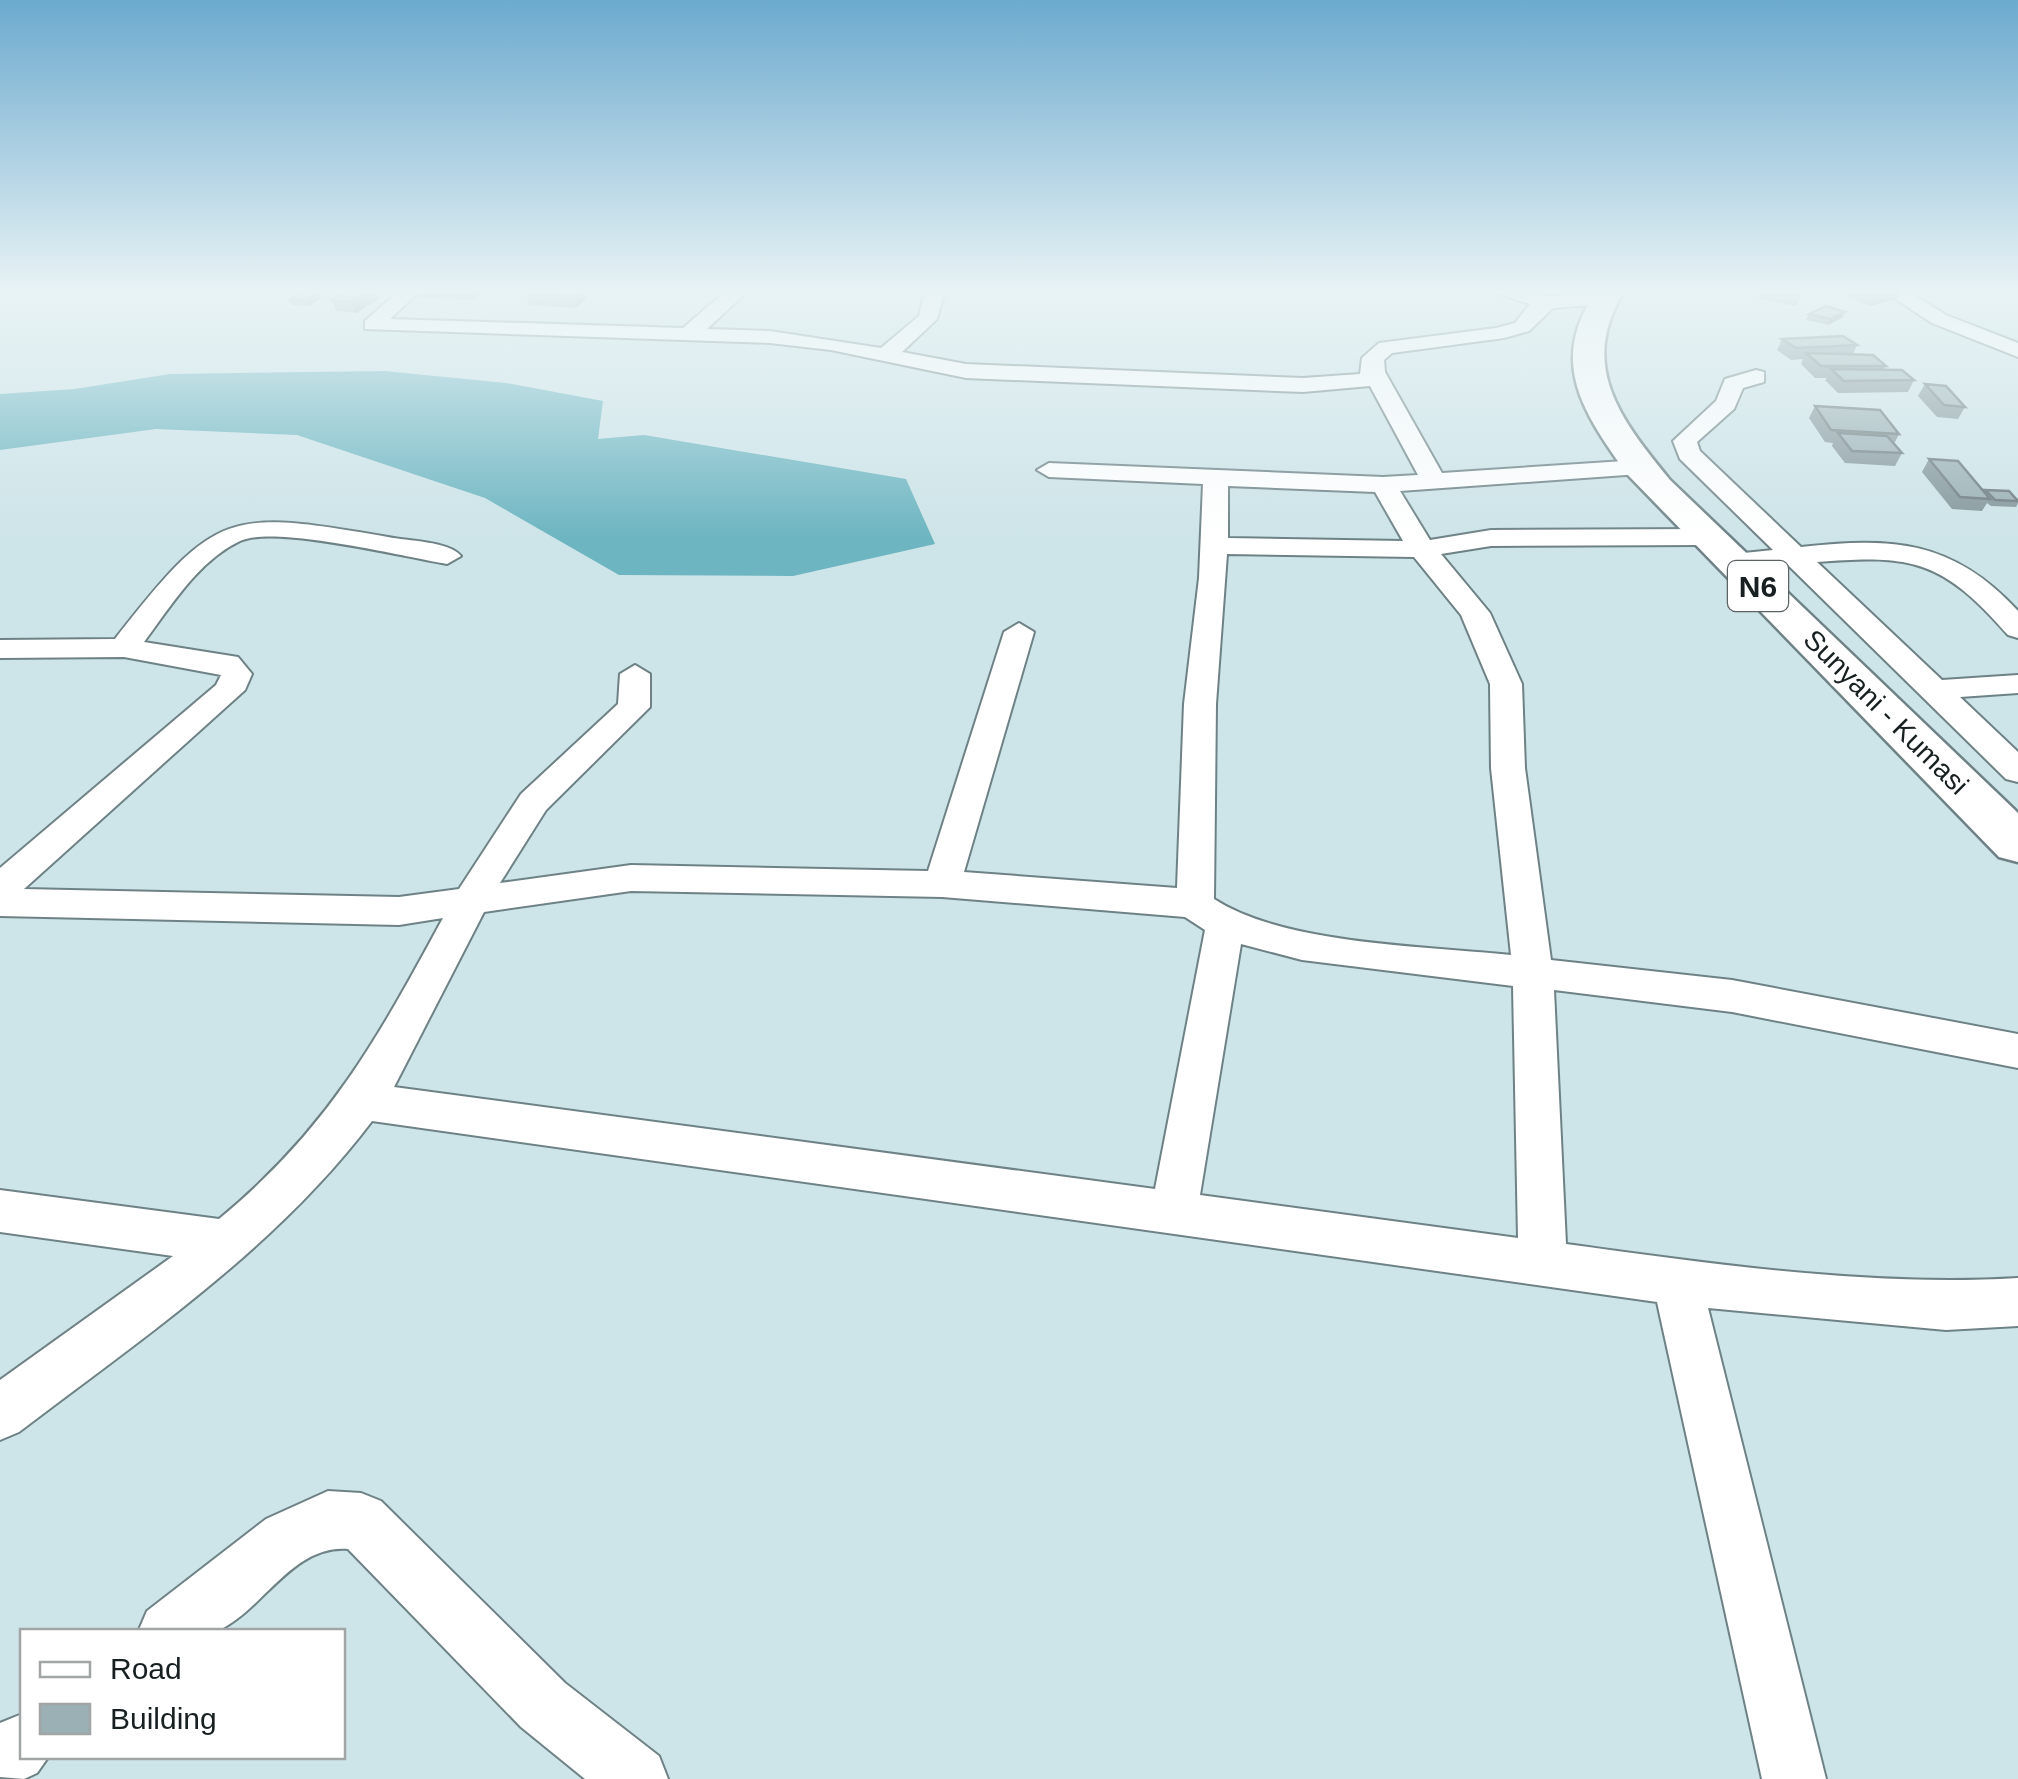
<svg xmlns="http://www.w3.org/2000/svg" width="2018" height="1779" font-family="Helvetica,sans-serif">
<rect width="100%" height="100%" fill="#cde4e8"/>
<polygon fill="#6cb5c1" points="384,371 506,383 603,401 598,439 644,435 906,479 935,544 793,576 619,575 485,498 297,435 156,429 0,450 0,394 75,389 170,374"/>
<g fill="none" stroke-linecap="round" stroke-linejoin="round">
<g stroke="#6e8286" stroke-width="4">
<g id="street">
<path d="M 400,290 L 421,290 L 390,319 L 683,328 L 727,290 L 749,290 L 707,329 L 770,331 L 881,348 L 919,316 L 925,290 L 945,290 L 937,319 L 902,352 L 966,364 L 1303,378 L 1360,374 L 1362,358 L 1379,343 L 1496,328 L 1515,323 L 1530,304 L 1486,290 L 1549,296 L 1611,294 L 1614,298 L 1604,304 L 1553,308 L 1529,331 L 1504,338 L 1392,353 L 1384,360 L 1385,372 L 1442,473 L 1640,460 L 1652,467 L 1640,474 L 1400,491 L 1430,540 L 1491,530 L 1706,529 L 1719,537 L 1706,545 L 1491,546 L 1441,554 L 1490,613 L 1522,684 L 1525,768 L 1551,960 L 1732,980 L 2018,1034 L 2018,1068 L 1732,1012 L 1554,990 L 1566,1244 C 1715,1264 1868,1287 2018,1278 L 2018,1326 L 1946,1330 L 1708,1308 L 1826,1779 L 1762,1779 L 1657,1302 L 372,1121 C 276,1248 145,1336 19,1432 L 0,1440 L 0,1380 L 173,1256 L 0,1232 L 0,1190 L 219,1219 C 328,1129 377,1040 443,918 L 399,925 L 0,916 L 0,868 L 216,685 L 221,675 L 124,657 L 0,658 L 0,640 L 115,639 C 216,510 227,509 388,537 C 407,541 449,541 461,556 L 447,564 C 405,557 274,525 240,541 C 198,561 171,606 144,642 L 238,657 L 252,674 L 245,690 L 24,889 L 399,897 L 459,889 L 521,794 L 618,704 L 620,674 L 635,665 L 650,674 L 650,707 L 546,810 L 500,883 L 631,865 L 928,871 L 1004,632 L 1019,623 L 1034,632 L 964,872 L 1177,888 L 1184,704 L 1199,578 L 1203,484 L 1049,477 L 1037,470 L 1049,463 L 1383,477 L 1418,475 L 1370,386 L 1303,392 L 966,378 L 831,350 L 770,343 L 365,329 L 365,321 ZM 1228,486 L 1375,492 L 1403,541 L 1228,538 ZM 1227,554 L 1414,557 L 1461,615 L 1490,684 L 1491,768 L 1511,955 C 1426,946 1285,945 1214,899 L 1216,704 ZM 631,891 L 942,897 L 1185,917 L 1205,930 L 1155,1189 L 394,1087 L 484,912 ZM 1241,944 L 1302,960 L 1513,986 L 1518,1238 L 1200,1195 Z"/>
<polygon points="1882,290 1906,290 1946,315 2018,343 2018,357 1932,323"/>
<path d="M 1756,370 L 1764,372 L 1764,382 L 1743,388 L 1734,409 L 1697,442 L 1700,451 L 1801,547 C 1893,537 1953,540 2018,611 L 2018,638 L 2008,635 C 1943,561 1914,554 1817,562 L 1942,680 L 2018,675 L 2018,693 L 1960,697 L 2018,752 L 2018,782 L 2006,779 L 1788,565 L 1734,570 L 1720,562 L 1734,554 L 1773,550 L 1680,459 L 1673,441 L 1716,401 L 1725,379 Z"/>
<path d="M 328,1491 L 361,1493 L 381,1501 L 565,1683 L 659,1756 L 668,1779 L 585,1779 L 521,1727 L 348,1549 C 291,1545 263,1611 217,1631 C 202,1637 157,1632 138,1632 L 147,1611 L 266,1519 Z"/>
<polygon points="22,1714 22,1756 49,1756 37,1773 24,1779 0,1777 0,1723"/>
</g>
</g>
<g stroke="#6e8286" stroke-width="5">
<path id="primary" d="M 1597,290 L 1625,290 C 1577,365 1621,420 1670,480 L 2018,813 L 2018,862 L 1999,857 L 1627,474 C 1582,411 1548,361 1597,290 Z"/>
</g>
<use href="#street" fill="#fff" fill-rule="evenodd"/>
<use href="#primary" fill="#fff" fill-rule="evenodd"/>
</g>
<g fill="#84979b">
<polygon points="303,290 332,290 324,294 321,294 322,297 309,306 292,305 290,300"/>
<polygon points="418,290 481,290 482,292 472,300 420,298"/>
<polygon points="531,290 584,290 586,299 576,308 529,305 526,294"/>
<polygon points="1759,290 1805,290 1796,306 1758,299 1761,291"/>
<polygon points="1832,290 1900,290 1896,299 1869,306"/>
<polygon points="380,298 356,313 336,311 332,300"/>
<polygon points="1809,314 1843,317 1828,325 1806,320"/>
<polygon points="1782,339 1857,345 1853,354 1886,366 1884,369 1914,380 1908,392 1838,393 1825,380 1827,378 1815,378 1801,364 1803,359 1791,360 1777,350"/>
<polygon points="1925,384 1965,407 1958,419 1937,417 1918,396"/>
<polygon points="1815,406 1899,434 1894,444 1902,453 1895,466 1845,463 1832,446 1833,443 1825,442 1809,418"/>
<polygon points="1929,459 1984,492 1985,490 2018,499 2018,503 2016,507 1991,506 1987,503 1982,511 1952,509 1922,472"/>
</g>
<g fill="#6c7b7e">
<polygon points="372,290 378,290 380,298 356,313 352,302"/>
<polygon points="469,290 481,290 482,292 472,300"/>
<polygon points="582,290 584,290 586,299 576,308 573,297"/>
<polygon points="1893,290 1900,290 1896,299 1869,306 1874,295"/>
<polygon points="320,292 322,297 309,306 307,300"/>
<polygon points="1845,312 1843,317 1828,325 1830,319"/>
</g>
<g fill="#9ab0b4" stroke="#6c7b7e" stroke-width="2.5">
<polygon points="349,290 372,290 352,302 332,300"/>
<polygon points="531,290 582,290 573,297 526,294"/>
<polygon points="1774,290 1804,290 1800,295"/>
<polygon points="1863,290 1893,290 1874,295"/>
<polygon points="303,291 320,292 307,300 290,300"/>
<polygon points="1826,306 1845,312 1830,319 1809,314"/>
<polygon points="1843,336 1857,345 1796,348 1782,339"/>
<polygon points="1806,353 1873,355 1886,366 1821,366"/>
<polygon points="1831,369 1902,370 1914,380 1844,381"/>
<polygon points="1925,384 1946,386 1965,407 1944,405"/>
<polygon points="1815,406 1880,410 1899,434 1831,430"/>
<polygon points="1838,433 1887,436 1902,453 1852,451"/>
<polygon points="1929,459 1958,461 1990,499 1960,497"/>
<polygon points="1985,490 2009,491 2018,501 1995,500"/>
</g>
<linearGradient id="sky" x2="0" y2="1"><stop stop-color="#6caace"/><stop offset="0.54" stop-color="#e8f3f5"/><stop offset="1" stop-color="#e8f3f5" stop-opacity="0"/></linearGradient>
<rect width="2018" height="539" fill="url(#sky)"/>
<g text-anchor="middle" dominant-baseline="central" stroke-width="8" stroke-linejoin="round" paint-order="stroke">
<g font-size="28" fill="#171f21" stroke="#fff">
<text transform="translate(1886 712) rotate(45)">Sunyani - Kumasi</text>
</g>
<rect fill="#fff" stroke="#5d6264" stroke-width="2.5" x="1728" y="561" width="60" height="50" rx="8"/>
<g font-size="30" font-weight="bold" fill="#171f21">
<text x="1758" y="586">N6</text>
</g>
</g>
<rect x="20" y="1629" width="325" height="130" fill="#ffffff" stroke="#a2a5a6" stroke-width="2.5"/>
<rect x="40" y="1662" width="50" height="15" fill="#ffffff" stroke="#a2a5a6" stroke-width="2.5"/>
<text x="110" y="1679" font-size="30" fill="#171f21">Road</text>
<rect x="40" y="1704" width="50" height="30" fill="#9ab0b4" stroke="#a2a5a6" stroke-width="2.5"/>
<text x="110" y="1729" font-size="30" fill="#171f21">Building</text>
</svg>
